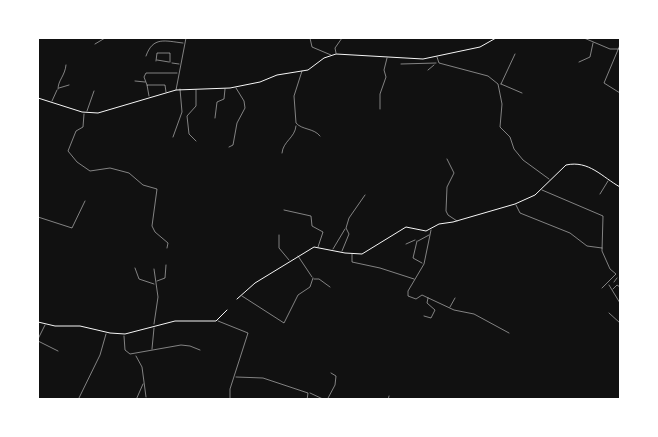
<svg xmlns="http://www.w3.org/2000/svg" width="658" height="437" font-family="Barlow,sans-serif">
<rect width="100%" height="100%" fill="#111"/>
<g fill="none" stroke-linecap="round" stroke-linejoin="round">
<g stroke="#f5f5f5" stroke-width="0.5">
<polyline points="310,38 312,47 331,55"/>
<polyline points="584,38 610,49 620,49"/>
<polyline points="95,44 105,38"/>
<polyline points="620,45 604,83 620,93"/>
<polyline points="336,53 335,48 342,38"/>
<path d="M 146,56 C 153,36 165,41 183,43"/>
<polyline points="437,57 439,63 488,76 498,84 502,104 500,127 510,137 514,149 523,160 549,179"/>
<polyline points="157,60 169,62"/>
<polyline points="156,61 157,53 170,53 170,62"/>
<polyline points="579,62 590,57 593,43"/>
<polyline points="172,63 179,64"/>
<polyline points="401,64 436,63"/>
<polyline points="428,70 434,65"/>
<path d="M 302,71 L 294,96 L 296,123 C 302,130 314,128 320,136"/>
<polyline points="135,81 145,82"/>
<polyline points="501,84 515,54"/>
<polyline points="501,84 522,93"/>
<polyline points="147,85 144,77 146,73 177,73"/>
<polyline points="59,88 69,85"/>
<path d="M 58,89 C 58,80 65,76 66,65"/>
<polyline points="176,90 186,38"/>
<polyline points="196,90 196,106 187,116 189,134 196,141"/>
<polyline points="149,96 147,85 165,85 166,92"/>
<polyline points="52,101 57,90"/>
<polyline points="380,109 380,94 386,77 384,70 387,58"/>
<polyline points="87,111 94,91"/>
<polyline points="84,114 83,127 76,131 68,151 77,162 90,171 110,168 129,173 143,185 157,189 152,226 155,232 168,243 167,248"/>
<polyline points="215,118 217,102 224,99 225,89"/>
<polyline points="173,137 182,112 180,89"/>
<polyline points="229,147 233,145 237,123 245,108 244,101 236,88"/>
<path d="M 282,153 C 283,141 295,138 296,126"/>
<polyline points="447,159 454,173 447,187 446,211 448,215 457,221"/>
<polyline points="542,190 603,216 602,251 610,269 616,274 602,288"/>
<polyline points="600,194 608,181"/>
<polyline points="516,205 520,213 570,233 587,246 602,248"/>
<polyline points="284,210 311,216 312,226 323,232 318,247"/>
<polyline points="38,217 72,228 85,201"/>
<polyline points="431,230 424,264 408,291 408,296 416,299 422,295 454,310 474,314 509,333"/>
<polyline points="279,235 279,248 289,260"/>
<polyline points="417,241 413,258 422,263"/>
<polyline points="418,241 429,235"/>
<polyline points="406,244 415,240"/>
<polyline points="333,249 345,229"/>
<polyline points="342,251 349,234 346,228 349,218 365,195"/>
<polyline points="352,254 352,262 380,268 414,279"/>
<polyline points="298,256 312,277"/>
<polyline points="135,268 139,279 154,284"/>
<polyline points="154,269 158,297 154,324"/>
<polyline points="314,279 319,279 330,287"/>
<polyline points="157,281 165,278 166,265"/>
<polyline points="614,282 617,278"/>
<polyline points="609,285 620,303"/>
<polyline points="613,289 617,285 620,287"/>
<polyline points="242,296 284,323 298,295 310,287 313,278"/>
<polyline points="450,307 455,298"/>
<polyline points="609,313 620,323"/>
<polyline points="424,316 431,318 435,310 427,303 428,298"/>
<polyline points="218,321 248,333 230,389 230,400"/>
<polyline points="124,336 125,350 130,354 181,345 190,346 200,350"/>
<polyline points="38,339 45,325"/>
<polyline points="38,341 58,351"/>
<polyline points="152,349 154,328"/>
<polyline points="136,356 142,367 146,397"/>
<polyline points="236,377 263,378 308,393 307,400"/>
<polyline points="310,393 325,400"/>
<polyline points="78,400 100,355 106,334"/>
<polyline points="136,400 143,384"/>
<polyline points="327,400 335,385 336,376 331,373"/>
<polyline points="388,400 389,396"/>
</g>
<g stroke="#f5f5f5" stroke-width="1">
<polyline points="38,98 82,112 98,113 176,90 230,88 260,82 277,75 308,70 324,58 336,54 423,59 480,47 496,38"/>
<path d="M 237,299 L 255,283 L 314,247 L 345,253 L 362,254 L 406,227 L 426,231 L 439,224 L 453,222 L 515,204 L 535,195 L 566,165 C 589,160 602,177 620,187"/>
<polyline points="38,322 55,326 80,326 110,333 125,334 175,321 216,321 227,310"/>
</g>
</g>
<rect width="658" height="437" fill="none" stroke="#ffffff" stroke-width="78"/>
</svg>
